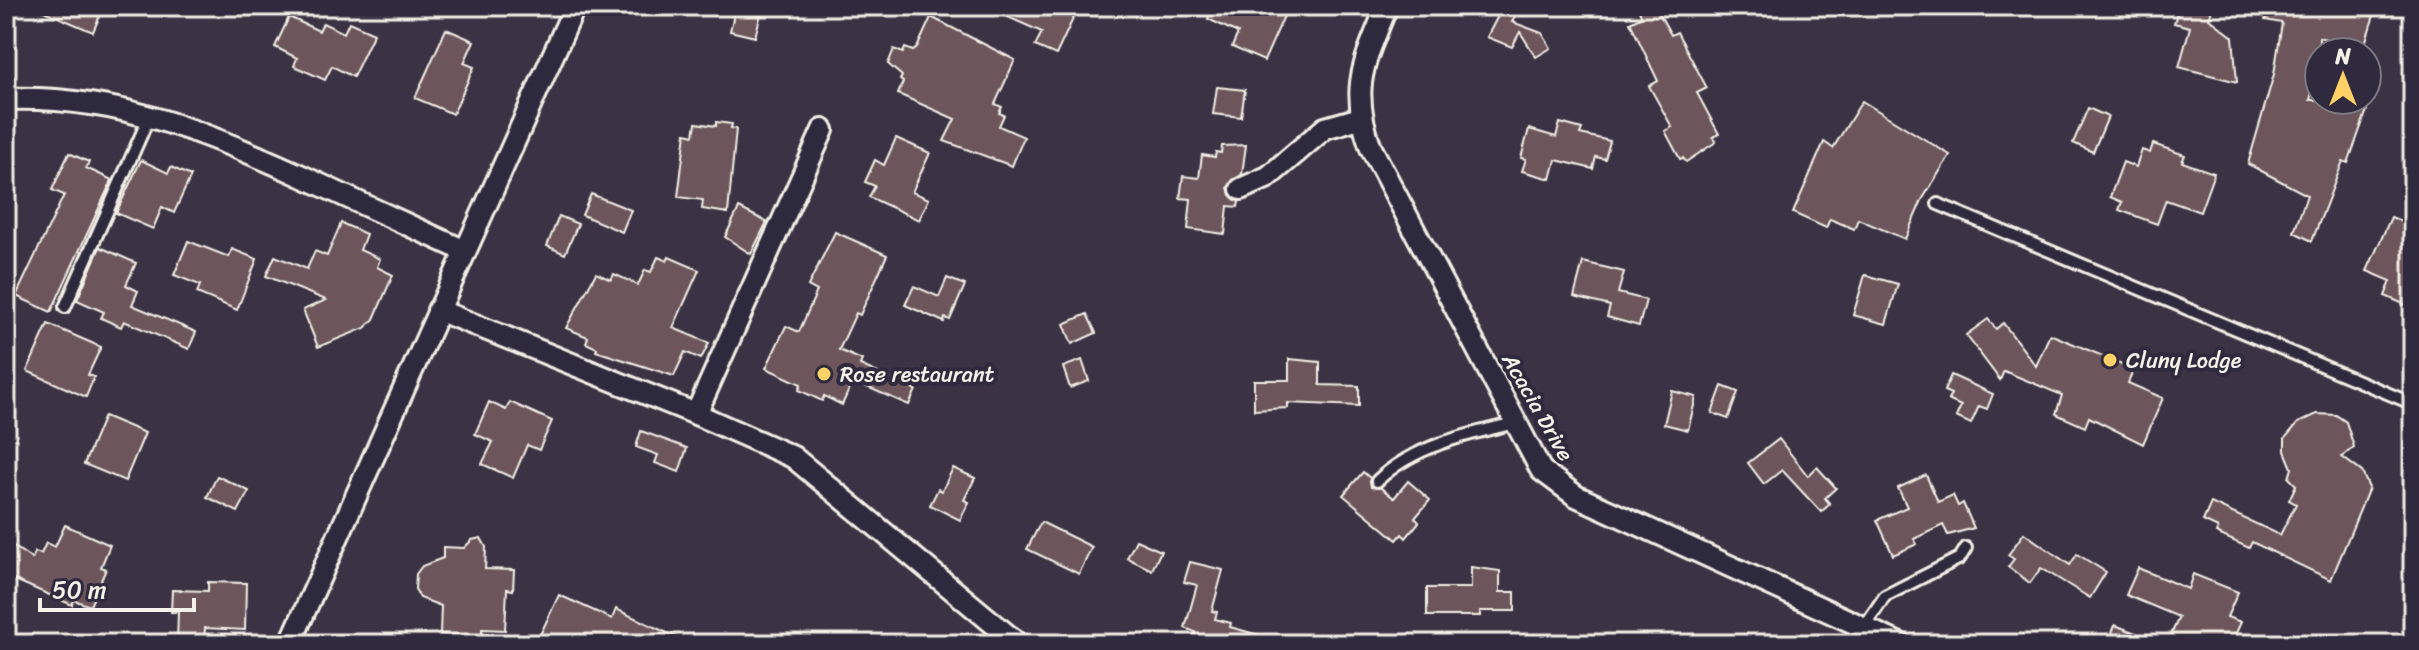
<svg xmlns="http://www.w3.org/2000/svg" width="2419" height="650" font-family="Sriracha,sans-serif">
<rect width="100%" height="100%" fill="#3b3343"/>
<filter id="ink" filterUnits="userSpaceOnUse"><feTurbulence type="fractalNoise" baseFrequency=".0125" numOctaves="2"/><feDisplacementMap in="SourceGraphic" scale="16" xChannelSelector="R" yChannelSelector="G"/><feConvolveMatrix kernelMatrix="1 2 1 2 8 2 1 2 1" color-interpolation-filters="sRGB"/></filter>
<g filter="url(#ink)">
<g fill="#6c565b" stroke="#f4f1e8" stroke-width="2">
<polygon points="32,6 104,6 93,32"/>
<polygon points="736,6 763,6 755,37 730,31"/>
<polygon points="983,6 1079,6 1056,55 1035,46 1042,32"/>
<polygon points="1213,6 1264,6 1284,16 1264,61 1232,47 1238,33 1208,19"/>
<polygon points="1503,6 1521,6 1512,22 1542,33 1551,48 1536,57 1520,32 1512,47 1487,37"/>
<polygon points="1636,6 1655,6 1671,35 1677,32 1707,88 1697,93 1719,134 1713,137 1716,142 1686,162 1683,158 1680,159 1665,131 1672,127 1649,86 1658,81 1630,22 1642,16"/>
<polygon points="2179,6 2212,10 2209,18 2233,37 2237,82 2179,67 2190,27 2174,23"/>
<polygon points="2269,6 2354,6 2375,12 2363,50 2319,37 2319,64 2310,100 2339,100 2367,110 2348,163 2343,161 2312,241 2294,232 2307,195 2248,164 2274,74 2282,23 2265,20"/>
<polygon points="289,17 319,31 323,23 344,33 349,22 374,33 353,77 332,66 325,80 294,66 297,58 275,47"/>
<polygon points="931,17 1015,60 995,104 1002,107 999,113 1004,115 999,126 1024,137 1012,166 944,141 955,119 898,94 903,82 900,80 902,76 888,64 894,49 903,53 905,48 913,51 917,48"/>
<polygon points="446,29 474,41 464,63 474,67 453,114 415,98"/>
<polygon points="1217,87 1245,90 1241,117 1213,114"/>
<polygon points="1862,101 1950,155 1922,200 1905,239 1858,219 1854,229 1830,219 1826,228 1793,213 1824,142 1833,148"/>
<polygon points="2088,108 2108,117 2093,152 2073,143"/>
<polygon points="716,122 732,124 731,128 736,129 728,213 702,209 703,200 678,197 686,133 694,135 696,123 716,126"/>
<polygon points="1560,123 1582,129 1580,134 1610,141 1605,159 1596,157 1593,169 1556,160 1551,179 1522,171 1526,159 1521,158 1529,129 1556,137"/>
<polygon points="896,138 930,153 912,192 929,199 919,220 869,197 875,186 865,182 875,160 884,165"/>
<polygon points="2153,144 2185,155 2182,162 2214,173 2200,212 2166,200 2157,224 2119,210 2122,202 2110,197 2123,162 2136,167 2142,150 2150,153"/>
<polygon points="1246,145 1242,174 1228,187 1230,195 1239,202 1238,207 1228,206 1225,234 1188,229 1191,199 1180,198 1183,176 1199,178 1202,155 1215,157 1216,152 1221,153 1222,146"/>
<polygon points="69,153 89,162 86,168 112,180 51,312 16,296 64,195 52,190"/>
<polygon points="141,160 168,173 171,167 191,176 174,213 162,207 153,229 116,213"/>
<polygon points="591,194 631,210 622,232 582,215"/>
<polygon points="739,208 767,222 751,254 725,237"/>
<polygon points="559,216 578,224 565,254 547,246"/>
<polygon points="2391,217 2413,226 2413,308 2385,296 2391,281 2367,271"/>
<polygon points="341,223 366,234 360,250 380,259 377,267 393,275 374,319 365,328 318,347 303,310 326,300 266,276 275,256 307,269 315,251 327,256"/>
<polygon points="835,232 887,255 860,315 856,313 839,350 862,360 860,365 916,390 909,405 853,381 842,405 824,396 822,401 799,390 801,384 766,368 786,326 799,332 817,291 808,286"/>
<polygon points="188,241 229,257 232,249 257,259 237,310 197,293 200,285 174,275"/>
<polygon points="100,247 136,263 126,285 138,291 132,305 196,332 189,349 124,321 121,327 101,318 104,312 77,300"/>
<polygon points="658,257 667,261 669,257 699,270 673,328 709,343 701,359 685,352 674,376 596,351 597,348 586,343 588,337 566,328 596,273 611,280 614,274 638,285 645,270 651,272"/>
<polygon points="1583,262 1624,272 1618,293 1646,300 1639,326 1607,317 1610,306 1574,297"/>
<polygon points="1865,275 1898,284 1886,324 1853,315"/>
<polygon points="947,278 965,285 950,320 945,318 944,322 905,305 914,286 939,297"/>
<polygon points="1087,314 1096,333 1072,344 1064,324"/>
<polygon points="1988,319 1996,329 2003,323 2036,366 2050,334 2134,369 2128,383 2163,398 2143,444 2089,417 2085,427 2056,414 2062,395 2004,371 2000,380 1966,335"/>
<polygon points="48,324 101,347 88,375 94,377 86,397 27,371"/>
<polygon points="1289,359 1320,362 1320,385 1359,386 1359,406 1288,403 1288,408 1254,410 1254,380 1289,380"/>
<polygon points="1082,360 1089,381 1070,388 1063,367"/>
<polygon points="1951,375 1993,394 1987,409 1979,406 1971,424 1956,417 1961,406 1948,400 1951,394 1944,391"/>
<polygon points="1722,386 1738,392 1728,419 1712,413"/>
<polygon points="1672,391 1696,397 1688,430 1664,424"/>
<polygon points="489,402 506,410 510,402 552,421 539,450 527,445 513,478 482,464 493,442 475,434"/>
<polygon points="2317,414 2336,415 2346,422 2354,447 2342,457 2362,472 2369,488 2331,580 2252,542 2249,548 2216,533 2218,528 2203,521 2211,503 2280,535 2296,504 2289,500 2296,485 2289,478 2292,468 2285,451 2285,438 2298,423"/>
<polygon points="104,416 145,433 125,481 84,464"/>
<polygon points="641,431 687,448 679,472 655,463 658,455 636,447"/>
<polygon points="1779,439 1808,476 1817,467 1836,488 1825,498 1830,504 1821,512 1782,470 1764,484 1748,463"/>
<polygon points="953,468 975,478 964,500 969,502 960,520 930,505 938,489 942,491"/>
<polygon points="1363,472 1370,478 1371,487 1381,488 1394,498 1408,481 1430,500 1415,518 1419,522 1406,538 1402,534 1397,540 1343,495"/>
<polygon points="1926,475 1938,502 1953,495 1958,506 1963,503 1974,528 1948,535 1943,525 1914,539 1917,544 1893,555 1877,520 1907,507 1898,488"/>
<polygon points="217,476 249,491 238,512 207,497"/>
<polygon points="1041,522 1092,547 1079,574 1027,549"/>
<polygon points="65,525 110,545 101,567 106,569 90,606 74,600 72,605 6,576 6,541 32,559 35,552 41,554 46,543 55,547"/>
<polygon points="2024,533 2070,565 2077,554 2106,572 2090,598 2041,568 2030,583 2008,567 2014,559 2008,555"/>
<polygon points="481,538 486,547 485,569 514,570 513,590 507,589 505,630 482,629 482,636 440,634 441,606 420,598 415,589 416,574 422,566 443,558 443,547 464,548 472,540"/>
<polygon points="1136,540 1161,551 1152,570 1127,558"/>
<polygon points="1190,562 1223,570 1212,611 1217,612 1215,619 1231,623 1230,627 1273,639 1272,644 1192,644 1195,632 1185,628 1197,585 1184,582"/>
<polygon points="1471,567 1500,571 1500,592 1515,592 1515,611 1480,611 1480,616 1427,616 1427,588 1471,588"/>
<polygon points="2138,568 2188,589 2193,574 2238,592 2227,617 2241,622 2231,644 2167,644 2179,617 2126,595"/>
<polygon points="208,582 246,583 245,630 205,628 204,644 177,643 178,612 171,612 172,590 208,591"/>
<polygon points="559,595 612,619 616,609 691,644 553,644 539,637"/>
<polygon points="2115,625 2161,643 2161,644 2108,644"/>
</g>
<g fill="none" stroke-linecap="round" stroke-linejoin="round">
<g stroke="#f4f1e8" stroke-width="16">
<g id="service">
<polyline points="1938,204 2413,404"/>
<polyline points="65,307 150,115"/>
<path d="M 1377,481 C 1413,446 1468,434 1516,423"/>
<polyline points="1864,627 1885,596 1960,558 1966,548"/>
</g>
</g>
<g stroke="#f4f1e8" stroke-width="26">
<g id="minor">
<path d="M 1387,6 C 1364,63 1349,87 1371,148 L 1541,470 L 1576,496 L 1900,644"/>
<path d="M 6,99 C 119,95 203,132 304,177 C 357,202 411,226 465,251"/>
<polyline points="1241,189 1268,177 1325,128 1360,118"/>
<polyline points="438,310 696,414 793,457 1018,644"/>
<polyline points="696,414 823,130"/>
<polyline points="290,644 575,6"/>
</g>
</g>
<use href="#service" stroke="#2f2a3d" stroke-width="10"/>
<use href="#minor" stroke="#2f2a3d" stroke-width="20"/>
</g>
</g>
<g fill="#ffd166" stroke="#2f2a3d" stroke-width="3">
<circle cx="2110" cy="360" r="8"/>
<circle cx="824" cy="374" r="8"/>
</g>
<g text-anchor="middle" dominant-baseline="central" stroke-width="8" stroke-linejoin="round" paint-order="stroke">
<g font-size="22" fill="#f4f1e8" stroke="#2f2a3d" text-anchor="start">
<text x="2126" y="360">Cluny Lodge</text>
<text x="840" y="374">Rose restaurant</text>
</g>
<g font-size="22" fill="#f4f1e8" stroke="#2f2a3d">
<text transform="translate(1538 407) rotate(60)">Acacia Drive</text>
</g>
</g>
<rect width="2419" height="650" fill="none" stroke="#2f2a3d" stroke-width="32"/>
<rect x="16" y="16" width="2387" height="618" fill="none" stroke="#f4f1e8" stroke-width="3" filter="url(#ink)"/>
<g transform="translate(2343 76)"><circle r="38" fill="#2f2a3d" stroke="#7e7a81" stroke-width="2"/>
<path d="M0-6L14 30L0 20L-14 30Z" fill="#ffd166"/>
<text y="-12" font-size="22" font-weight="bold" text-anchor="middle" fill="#f4f1e8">N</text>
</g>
<path d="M40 598v12h154v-12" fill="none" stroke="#f4f1e8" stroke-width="4"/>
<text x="52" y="598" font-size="24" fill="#f4f1e8" stroke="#2f2a3d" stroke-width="6" paint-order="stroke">50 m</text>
</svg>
